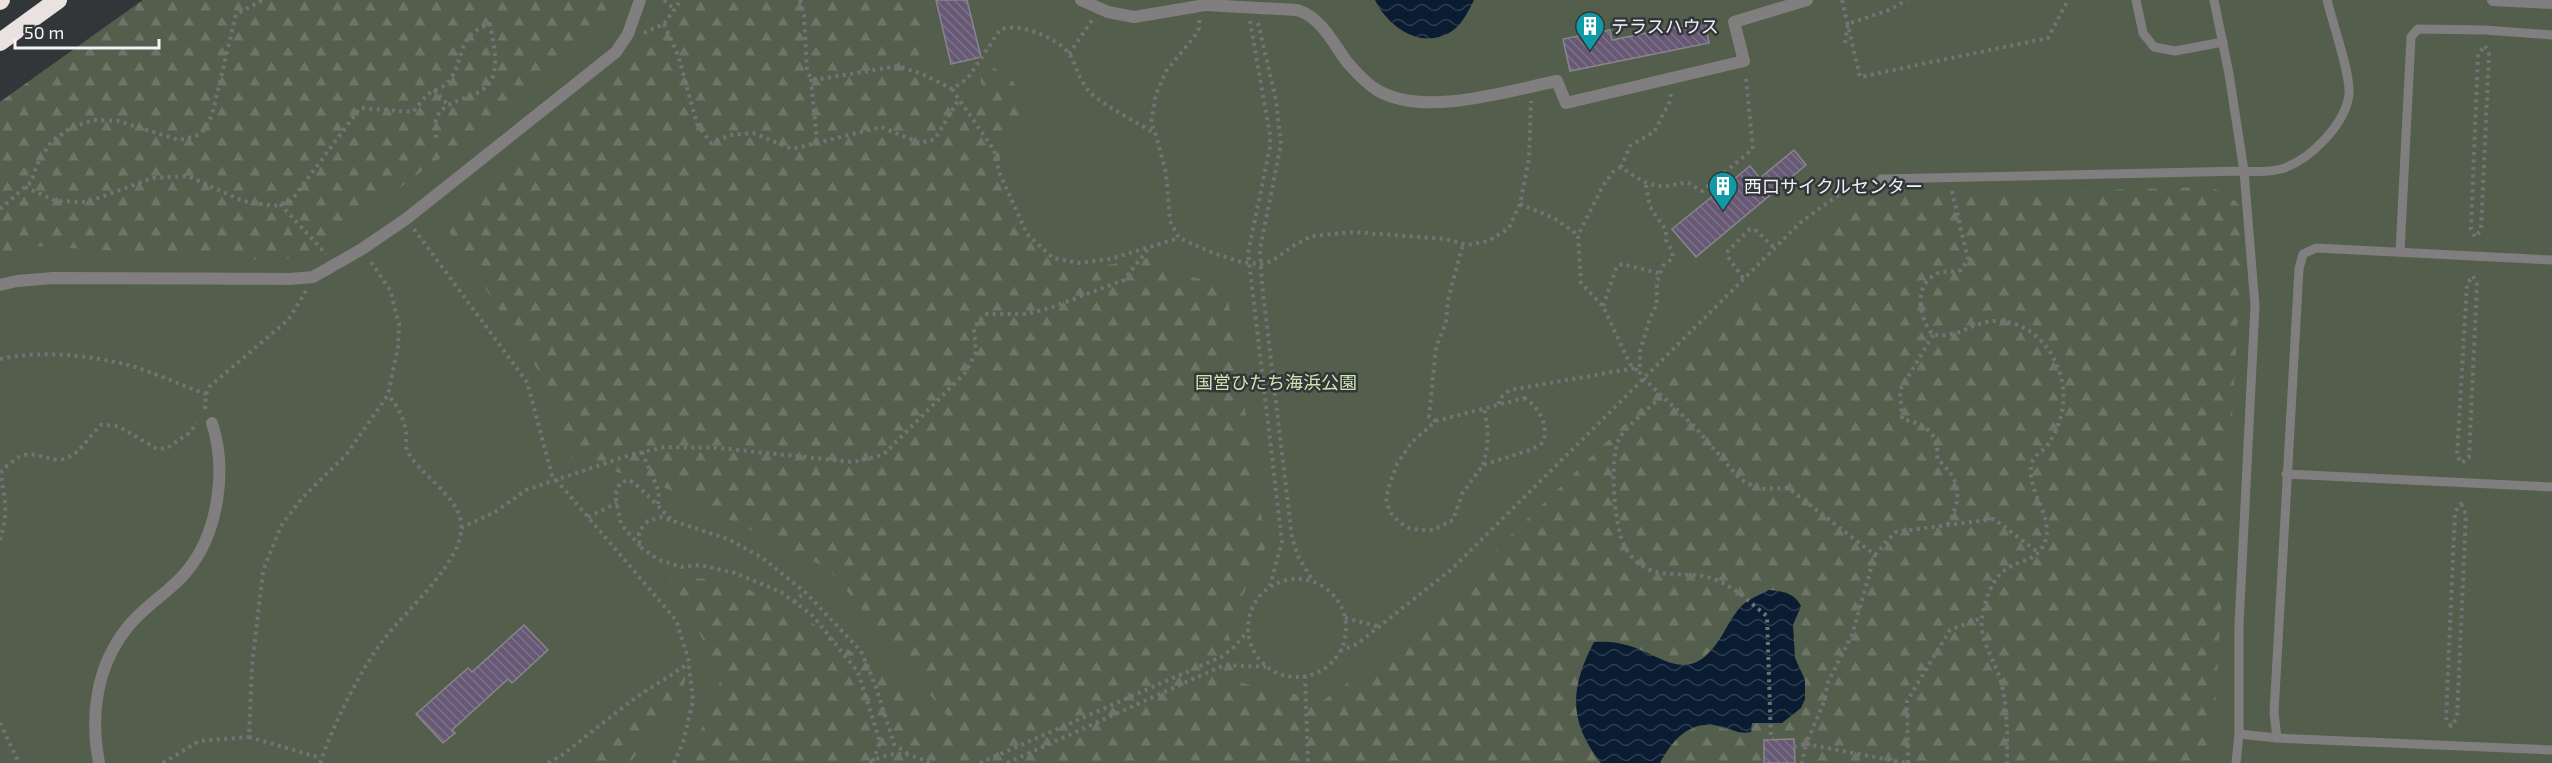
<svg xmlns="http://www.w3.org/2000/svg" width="2552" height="763" font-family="'Exo 2','Noto Sans JP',sans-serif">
<defs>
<pattern id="forest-firs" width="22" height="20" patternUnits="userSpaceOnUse" patternTransform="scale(1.5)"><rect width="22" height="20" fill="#545e4c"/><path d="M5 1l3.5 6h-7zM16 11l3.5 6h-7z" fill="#6d7666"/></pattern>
<pattern id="water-waves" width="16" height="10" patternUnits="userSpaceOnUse" patternTransform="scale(1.5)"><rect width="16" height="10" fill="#091c31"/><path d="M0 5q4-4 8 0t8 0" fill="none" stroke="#2d3d4f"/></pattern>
<pattern id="building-back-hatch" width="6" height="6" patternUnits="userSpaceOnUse" patternTransform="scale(1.5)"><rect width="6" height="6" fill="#675975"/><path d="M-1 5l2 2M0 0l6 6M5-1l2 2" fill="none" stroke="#7d7189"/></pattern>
</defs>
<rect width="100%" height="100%" fill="#333639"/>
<polygon fill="#545e4c" points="143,0 2552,0 2552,763 0,763 0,102"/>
<g fill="url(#forest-firs)">
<polygon points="143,0 617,0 612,13 598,35 547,79 310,254 279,261 36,246 0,261 0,102"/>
<path d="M 678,0 L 927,0 L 924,2 C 922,21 915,44 921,63 C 923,69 929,77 934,82 C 951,102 964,112 989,97 C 982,87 976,79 986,69 L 994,68 L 1014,82 L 1022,112 L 1005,137 L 1000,157 L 1007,202 L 1034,233 L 1051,263 L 1071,271 L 1155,257 L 1180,274 L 1226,285 L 1266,546 L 1227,629 L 1242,683 L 1324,700 L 1393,650 L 1839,215 L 1858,203 L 1881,196 L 2211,187 L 2232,197 L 2244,212 L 2212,763 L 1660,763 C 1681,723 1702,720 1742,734 L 1752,723 L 1782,723 L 1801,707 C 1802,699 1806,689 1805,680 C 1805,673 1798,666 1796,660 C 1793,652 1794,641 1794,632 C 1793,621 1803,610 1800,602 C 1797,595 1791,596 1785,594 C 1723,574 1731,685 1664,661 L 1593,753 L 1601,763 L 688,763 L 722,677 L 670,576 L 731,581 L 801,615 L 958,729 L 829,569 L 647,479 L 573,462 L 552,392 L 441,219 L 684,13 Z"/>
<polygon points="687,672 684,686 630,763 570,763"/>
</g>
<g fill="url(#water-waves)">
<path d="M 1375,0 L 1474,0 C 1469,10 1464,20 1456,28 C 1426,53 1389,29 1375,0 Z"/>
<path d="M 1769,590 C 1782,591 1795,593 1801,606 L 1793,625 L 1795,658 L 1805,680 L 1805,699 L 1801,708 L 1782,723 L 1752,723 L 1751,732 C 1738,735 1731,728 1719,726 C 1690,719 1672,740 1660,763 L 1601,763 C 1568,721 1570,688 1594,642 C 1607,641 1618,642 1630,646 C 1648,651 1664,664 1682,665 C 1713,665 1722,630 1738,610 C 1745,600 1758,596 1769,590 Z"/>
</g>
<g fill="url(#building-back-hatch)" stroke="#88868b" stroke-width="1.5">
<polygon points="936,0 967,0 981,57 951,64"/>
<polygon points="1705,21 1709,43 1570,71 1563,39 1610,30 1612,40"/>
<polygon points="1794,150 1806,165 1696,257 1672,229 1750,166 1760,178"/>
<polygon points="524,625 548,650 512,683 508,679 452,730 455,733 443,743 416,714 468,668 472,672"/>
<polygon points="1794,739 1795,763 1764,763 1764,740"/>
</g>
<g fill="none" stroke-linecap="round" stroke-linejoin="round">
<g stroke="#717477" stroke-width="4" stroke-dasharray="3 4.5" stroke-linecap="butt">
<polyline points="664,0 674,9"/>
<path d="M 800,0 L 804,15 L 807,70 L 811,79 L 820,79 L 898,66 L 922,74 L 952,89 L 968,78 L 1000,30 C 1018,21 1060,39 1070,55 C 1078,69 1080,84 1093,95 C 1111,110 1136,121 1155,134"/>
<polyline points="1842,0 1860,77 2048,38 2068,0"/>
<polyline points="1199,20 1199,28 1194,37 1166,71 1156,94 1151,123 1156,135 1166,173 1170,221 1179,238 1213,253 1241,262 1261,264 1272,261 1296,244 1312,236 1354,232 1445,239 1467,245 1488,241 1509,228 1520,204 1529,159 1531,101"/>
<polyline points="1250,21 1270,135 1270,147 1248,253 1282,542 1270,586"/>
<polyline points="1258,23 1276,100 1281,144 1260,249 1262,284 1292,538 1298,556 1313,581"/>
<polyline points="664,24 678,55 697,124 711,143 730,135 753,133 792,149 881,127 920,143 935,139 959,99"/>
<polyline points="644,33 664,24 681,0"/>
<polyline points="1845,43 1848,24 1889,10 1907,0"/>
<polygon points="2485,46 2489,54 2481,230 2475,237 2471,229 2478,54"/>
<polyline points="1069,54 1092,20"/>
<polyline points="811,79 817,143"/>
<polyline points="952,89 994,150 999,172 1027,234 1053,258 1079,263 1110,259 1179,238"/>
<polyline points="434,90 449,106"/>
<path d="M 1671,94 L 1670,101 L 1654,132 L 1630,146 L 1621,167 C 1648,186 1655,190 1687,182 L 1702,191 L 1753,149 L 1746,78"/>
<polyline points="1621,167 1613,172 1604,184 1578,235 1581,283 1603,306 1630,364 1640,373"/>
<polyline points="1646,185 1650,207 1666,230 1666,240 1672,251 1673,258 1663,266 1657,282 1657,304 1650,318 1640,351 1640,373 1644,379 1695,427 1740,479 1758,489 1788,488 1875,555 1852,635 1828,682 1824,702 1806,744 1906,763"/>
<path d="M 25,187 L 56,201 L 87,202 L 153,178 L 188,176 L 243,201 L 274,206 L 291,201 L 360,108 L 413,112 C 418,106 423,99 428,94 C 433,90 440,89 445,85 C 467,64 453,36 490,24 C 493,41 498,59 493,76 C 485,101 447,95 437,117 C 434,123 436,133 436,140"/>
<path d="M 1952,191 L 1968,259 L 1961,270 C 1954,273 1944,270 1938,273 C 1912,285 1919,318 1933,335 C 1963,338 1973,320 1998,321 C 2046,323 2075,379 2059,422 C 2057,429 2053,437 2049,443 C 2045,450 2034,455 2032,463 C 2024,491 2058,518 2043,546 C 2036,560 2022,560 2010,567 C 1993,575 1985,599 1982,617 C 1979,640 1995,661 2001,682 C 2008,709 2007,735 2007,763"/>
<polyline points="280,204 326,254"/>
<polyline points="1520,204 1554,218 1578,235"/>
<polyline points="0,209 31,182 39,160 52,141 72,127 94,120 118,121 179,140 196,136 204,130 212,115 236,14 263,0"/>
<polyline points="414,229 527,382 552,475 676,620 688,658 693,701 683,742 674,763"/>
<polygon points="2473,276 2477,285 2469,457 2462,463 2457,456 2467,284"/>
<polyline points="1743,278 1728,257 1728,251 1750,229 1757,231 1774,248"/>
<polyline points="1603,306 1617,266 1622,264 1659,273"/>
<path d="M 1933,335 L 1900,390 L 1902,419 C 1925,424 1940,433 1937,459 C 1961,479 1963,499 1947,526"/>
<path d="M 0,359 C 41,350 88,355 128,365 C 154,372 180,385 206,394"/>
<path d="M 1661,397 C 1650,408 1626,426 1619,439 C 1609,459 1614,527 1625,547 C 1629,555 1636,562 1644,567 C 1662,578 1686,572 1707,577 C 1730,582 1749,602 1767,616 L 1771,740"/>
<path d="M 1524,398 C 1538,405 1551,428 1542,443 L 1533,449 L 1483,465 L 1462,494 L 1453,520 L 1433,530 L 1421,530 L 1409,528 L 1399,522 L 1391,513 L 1386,502 L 1388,489 L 1397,464 L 1412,442 L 1436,421 Z"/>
<polyline points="1499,404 1499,399 1510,390 1635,368"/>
<polyline points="205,409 206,394 210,386 288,320 306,291"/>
<polyline points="1436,421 1429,417 1436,347 1446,323 1448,300 1463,244"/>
<polyline points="642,452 659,492 658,507"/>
<path d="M 1483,465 C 1489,445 1489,430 1484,409"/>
<polygon points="2461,504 2466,514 2457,718 2451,726 2446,718 2455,512"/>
<polyline points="588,517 617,503"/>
<polyline points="461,528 495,512 526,490 630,455 665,447 719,448 853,462 883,455 965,373 976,352 974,328 985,314 1027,314 1050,308 1124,280 1148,249"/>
<path d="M 0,540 C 4,527 6,516 5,503 C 5,493 0,482 2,471 C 4,468 9,464 12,462 C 32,443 50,467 69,457 C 82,451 90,435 101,425 L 118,426 L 157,449 L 167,448 L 189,433 L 197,423"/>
<path d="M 640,546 L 621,524 L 615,495 L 620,483 L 628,480 C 637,482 662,511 671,519"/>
<polyline points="1875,555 1895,532 1994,519 2039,553"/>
<circle cx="1297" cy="628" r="49"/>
<polyline points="794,602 805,592"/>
<polyline points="1345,618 1377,626"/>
<polyline points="1340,651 1357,644 1453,568 1801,222 1841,193 1869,183"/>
<polyline points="1305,676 1308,763"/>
<polyline points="0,723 19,763"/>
<polyline points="249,737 321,758"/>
<polyline points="1794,747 1806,744 1802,763"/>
<polyline points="873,761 880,742 858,672 813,616 781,592 735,573 700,565 682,567 659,560 640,547 639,533 643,526 648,521 661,517 728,539 761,557 805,592 861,651 876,687 894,744 908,754"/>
<polyline points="163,763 199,741 249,737 252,666 263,571 281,526 302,498 346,455 388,395 398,347 399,324 390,290 369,259"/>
<path d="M 320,763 C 332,727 361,668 385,638 C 405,611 467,559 461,522 C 457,494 418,474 407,450 C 405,444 407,437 406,432 C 404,418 397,405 388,395"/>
<polyline points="548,763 562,755 635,698 688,664"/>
<path d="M 870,763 C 889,750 909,752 929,763"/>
<polyline points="980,763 1223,656 1234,647 1248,631"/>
<polyline points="1007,763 1224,665 1267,667"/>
<polyline points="1908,763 1907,701 1950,630 1982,618"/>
</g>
<g stroke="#807e7e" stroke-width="9">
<polyline points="2136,0 2143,33 2154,47 2175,51 2223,42"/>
<path d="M 2214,0 L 2229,74 L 2244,171 C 2256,172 2269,172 2281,169 C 2309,161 2346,124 2349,94 C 2351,75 2332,21 2327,0"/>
<polyline points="1881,179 2244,171 2255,306 2239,625 2239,734 2236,763"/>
<polyline points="2400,252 2411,37 2418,29 2485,30 2552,35"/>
<polyline points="2286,474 2552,487"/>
<polyline points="2239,734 2277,738 2552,750"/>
<polyline points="2277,738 2274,713 2299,269 2303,254 2316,248 2552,260"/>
</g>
<g stroke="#807e7e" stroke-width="12">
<polyline points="1081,0 1108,12 1134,17 1205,5"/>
<polyline points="2493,0 2552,3"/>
<path d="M 1297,10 C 1321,17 1333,43 1347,62 C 1356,72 1365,83 1377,90 C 1424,118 1507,91 1557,81 L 1566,103 L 1744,61 L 1734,22 L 1807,0"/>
<polyline points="0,285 17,281 53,278 290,279 313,277 362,249 406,219 616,52 628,34 640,0"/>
<path d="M 99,763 C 90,716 96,667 127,628 C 144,606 170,592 187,571 C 219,532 227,469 212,423"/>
</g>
<g stroke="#e9e2e1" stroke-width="18">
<polyline points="0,1 1,0"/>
<polyline points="0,42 58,0"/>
</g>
<polyline stroke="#807e7e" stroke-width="12" points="1205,5 1297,10"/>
</g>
<defs>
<g id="building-pin" transform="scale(1.5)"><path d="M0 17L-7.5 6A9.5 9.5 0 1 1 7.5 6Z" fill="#0f9aa8" stroke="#333639"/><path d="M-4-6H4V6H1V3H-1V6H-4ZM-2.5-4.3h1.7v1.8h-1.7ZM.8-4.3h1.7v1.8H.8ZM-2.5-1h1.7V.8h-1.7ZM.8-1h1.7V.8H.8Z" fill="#fff"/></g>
</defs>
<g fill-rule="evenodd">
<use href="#building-pin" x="1590" y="26"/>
<use href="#building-pin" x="1723" y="186"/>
</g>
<g text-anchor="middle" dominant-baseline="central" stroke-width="5" stroke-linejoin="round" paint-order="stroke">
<g font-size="18" fill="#f1f3f6" stroke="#333639" text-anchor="start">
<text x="1611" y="26">テラスハウス</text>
<text x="1744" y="186">西口サイクルセンター</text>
</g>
<g font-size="18" fill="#cbe7b1" stroke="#333639">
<text x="1276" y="382">国営ひたち海浜公園</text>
</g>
</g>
<path d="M15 39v9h144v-9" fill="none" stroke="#f1f3f6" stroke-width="3"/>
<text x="24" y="39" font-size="18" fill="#f1f3f6" stroke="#333639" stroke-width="4.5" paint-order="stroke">50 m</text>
</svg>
